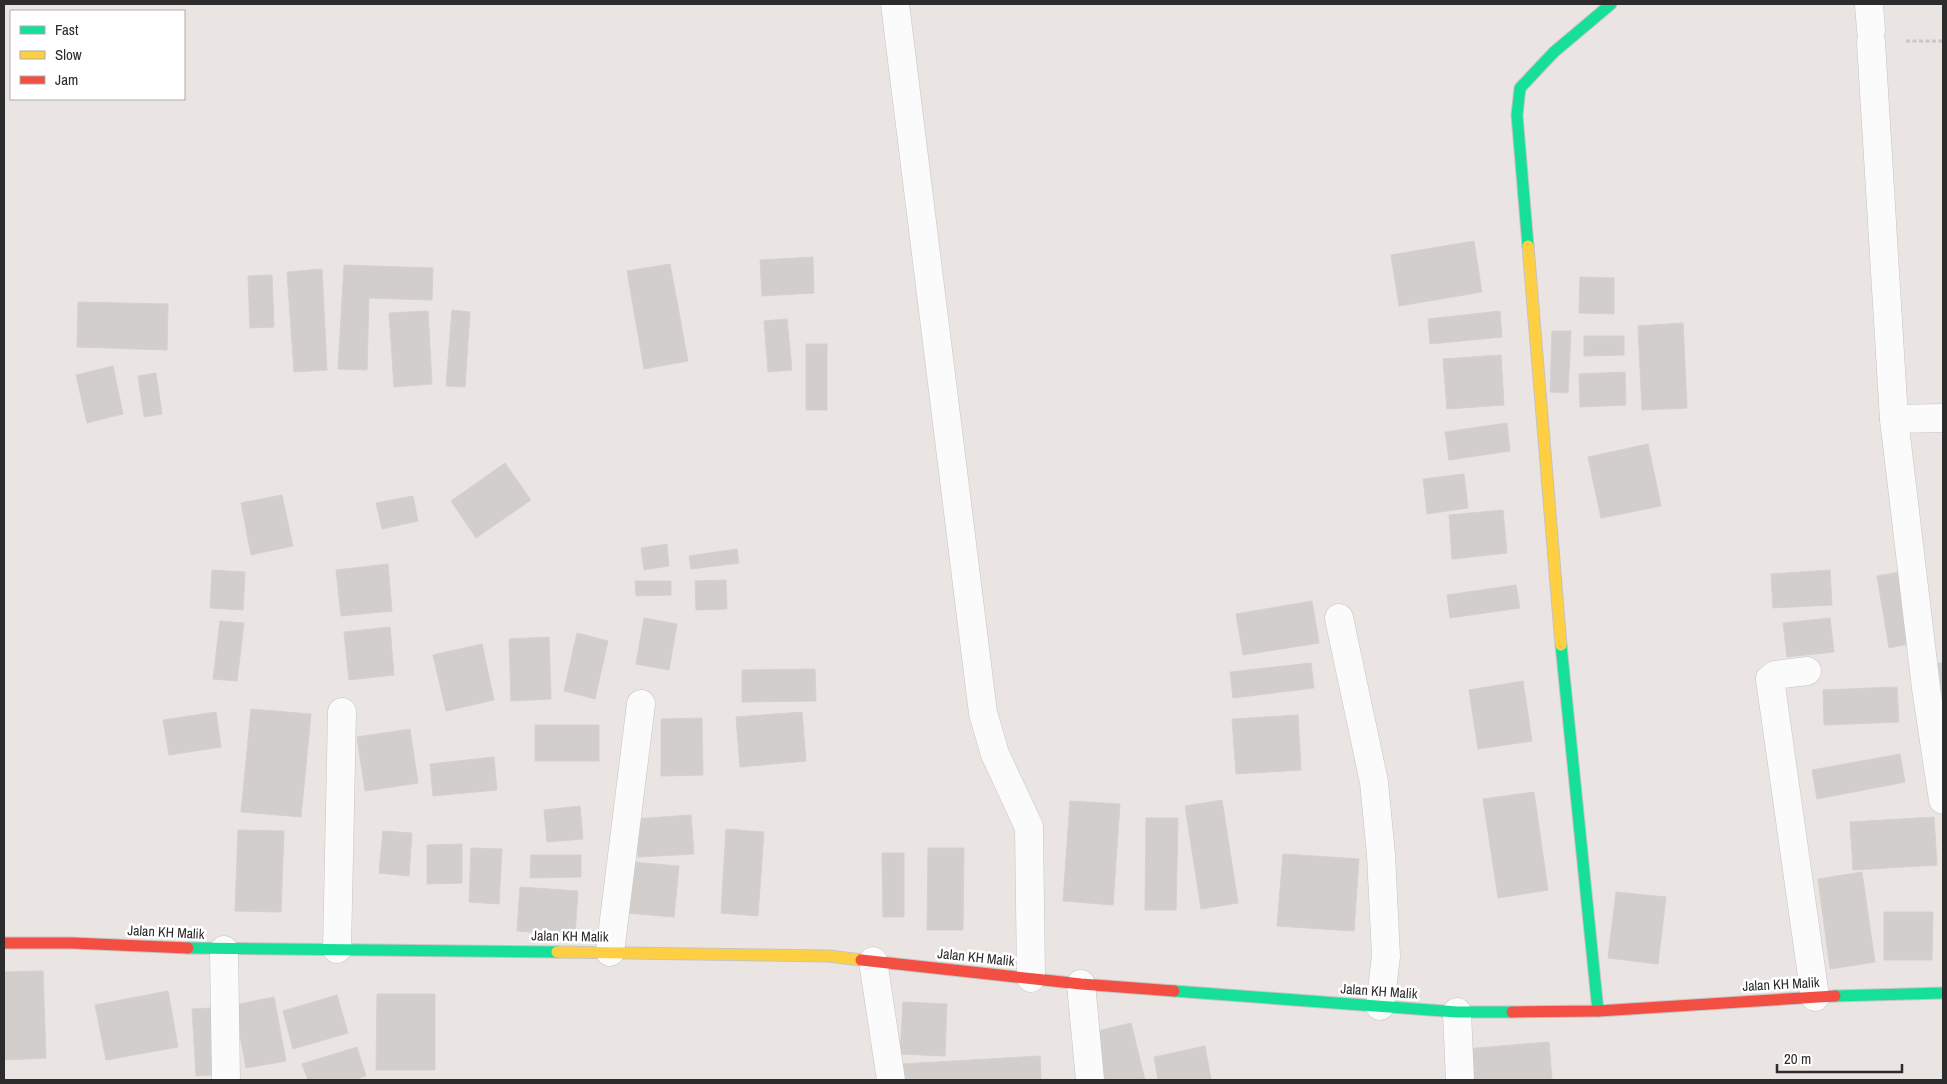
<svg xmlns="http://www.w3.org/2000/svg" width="1947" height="1084" font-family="'Archivo Narrow',sans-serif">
<rect width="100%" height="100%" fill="#eae5e2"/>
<g fill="#d1cecb" stroke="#d5d1ce">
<polygon points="1474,241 1482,292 1399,306 1391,255"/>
<polygon points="813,257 814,293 762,296 760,260"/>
<polygon points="670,264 688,361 644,369 627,271"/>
<polygon points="344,265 433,268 432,300 369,298 367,370 338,369"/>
<polygon points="322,269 327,370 294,372 287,272"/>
<polygon points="272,275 274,327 250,328 248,276"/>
<polygon points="1580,277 1614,278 1614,314 1579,313"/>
<polygon points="78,302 168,304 167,350 77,347"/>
<polygon points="452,310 470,312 465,387 446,386"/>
<polygon points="428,311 432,384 394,387 389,313"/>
<polygon points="1500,311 1502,337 1430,344 1428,319"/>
<polygon points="787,319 792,370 768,372 764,321"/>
<polygon points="1683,323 1687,408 1642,410 1638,326"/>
<polygon points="1552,331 1571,331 1568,393 1550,392"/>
<polygon points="1584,336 1624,336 1624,355 1584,356"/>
<rect x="806" y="344" width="21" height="66"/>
<polygon points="1501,355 1504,405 1447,409 1443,359"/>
<polygon points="113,366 123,414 87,423 76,375"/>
<polygon points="1625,372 1626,405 1580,407 1579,374"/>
<polygon points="156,373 162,414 144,417 138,376"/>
<polygon points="1507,423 1510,451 1449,460 1445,432"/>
<polygon points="1648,444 1661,506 1601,518 1588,457"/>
<polygon points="505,463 531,500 476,538 451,501"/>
<polygon points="1464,474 1468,508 1427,514 1423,479"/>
<polygon points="282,495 293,546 251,555 241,503"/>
<polygon points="413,496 418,521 382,529 376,503"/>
<polygon points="1503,510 1507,553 1452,559 1449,515"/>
<polygon points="667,544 669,566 644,570 641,548"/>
<polygon points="737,549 739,563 691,569 689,556"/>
<polygon points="388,564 392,611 341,616 336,570"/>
<polygon points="212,570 245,572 243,610 210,608"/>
<polygon points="1830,570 1832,605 1773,608 1771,574"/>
<polygon points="1905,571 1918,642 1889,648 1877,576"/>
<polygon points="726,580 727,609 696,610 695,581"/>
<polygon points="635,581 671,581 671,595 636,596"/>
<polygon points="1516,585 1520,608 1450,618 1447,595"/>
<polygon points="1312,601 1319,643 1243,655 1236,614"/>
<polygon points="644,618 677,624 669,670 636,664"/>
<polygon points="1830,618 1834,652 1787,657 1783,623"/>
<polygon points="220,621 244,623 237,681 213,679"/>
<polygon points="390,627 394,675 349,680 344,632"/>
<polygon points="577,633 608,641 595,699 564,691"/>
<polygon points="549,637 551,699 511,701 509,639"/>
<polygon points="482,644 494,700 446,711 433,655"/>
<polygon points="1311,663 1314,688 1233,698 1230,672"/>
<polygon points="1938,663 1943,663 1943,691 1942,691"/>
<polygon points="815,669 816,701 742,702 742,670"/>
<polygon points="1523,681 1532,741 1478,749 1469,690"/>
<polygon points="1897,687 1899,722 1824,725 1823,690"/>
<polygon points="251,709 311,714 301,817 241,812"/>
<polygon points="216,712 221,747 169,755 163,720"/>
<polygon points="802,712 806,761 740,767 736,717"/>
<polygon points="1298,715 1301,770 1236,774 1232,719"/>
<polygon points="702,718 703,775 661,776 661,719"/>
<rect x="535" y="725" width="64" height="36"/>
<polygon points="410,729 418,783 365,791 357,737"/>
<polygon points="1900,754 1905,782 1817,799 1812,770"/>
<polygon points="494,757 497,790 433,796 430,764"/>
<polygon points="1534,792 1548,890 1498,898 1483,799"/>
<polygon points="1222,800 1238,903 1201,909 1185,806"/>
<polygon points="1070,801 1120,804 1113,905 1063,901"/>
<polygon points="580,806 583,839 547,842 544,810"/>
<polygon points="691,815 694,854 638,857 635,819"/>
<polygon points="1934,817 1937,865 1853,870 1850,822"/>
<polygon points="1146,818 1178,818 1176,910 1145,910"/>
<polygon points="726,829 764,832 758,916 721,913"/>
<polygon points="238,830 284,831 281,912 235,911"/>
<polygon points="383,831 412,833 409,876 379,873"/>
<polygon points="462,844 462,883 427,884 427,845"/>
<polygon points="471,848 502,849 499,904 469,902"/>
<polygon points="928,848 964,848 963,930 927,930"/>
<polygon points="882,853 904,853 904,917 883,917"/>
<polygon points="1283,854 1359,859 1354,931 1277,926"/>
<polygon points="531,855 581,855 581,877 530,878"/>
<polygon points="632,862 679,866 674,917 627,913"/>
<polygon points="1862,872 1875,962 1830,969 1818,879"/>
<polygon points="520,887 578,891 575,935 517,931"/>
<polygon points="1616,892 1666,897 1658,964 1608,958"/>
<polygon points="1884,912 1933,912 1932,960 1884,960"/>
<polygon points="43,971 46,1058 4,1060 4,972"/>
<polygon points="168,991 178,1047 106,1060 95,1005"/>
<polygon points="377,994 435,994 435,1070 376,1070"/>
<polygon points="337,995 348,1033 293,1049 283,1011"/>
<polygon points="274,997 286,1061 246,1068 234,1005"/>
<polygon points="903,1002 947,1004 945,1056 900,1054"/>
<polygon points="229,1007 234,1073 196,1076 192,1009"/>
<polygon points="1131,1023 1145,1080 1101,1080 1089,1033"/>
<polygon points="1549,1042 1552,1080 1466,1080 1464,1049"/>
<polygon points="1205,1046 1211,1080 1158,1080 1154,1057"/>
<polygon points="357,1047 366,1076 353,1080 308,1080 302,1064"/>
<polygon points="1040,1056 1041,1080 902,1080 901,1064"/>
</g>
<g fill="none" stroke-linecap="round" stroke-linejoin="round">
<g stroke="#c6c4c4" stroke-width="29">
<g id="street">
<polyline points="895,4 983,713 995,754 1029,827 1031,978"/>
<polyline points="1869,4 1871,30"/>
<polyline points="1871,42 1894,419"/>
<polyline points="1943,418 1894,419 1926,688 1943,800"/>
<polyline points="1339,618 1374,782 1381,855 1386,956 1380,1006"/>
<polyline points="1807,671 1775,675 1770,679 1815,997"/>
<polyline points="337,949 342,712"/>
<polyline points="224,950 226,1080"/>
<polyline points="610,952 641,704"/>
<polyline points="873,961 891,1080"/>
<polyline points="1081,984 1090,1080"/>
<polyline points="1457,1012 1460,1080"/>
</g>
</g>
<g stroke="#c6c4c4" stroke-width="13">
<g id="fast">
<polyline points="1528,246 1517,115 1520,88 1554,52 1611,4"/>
<polyline points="1561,645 1598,1011"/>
<polyline points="188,948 557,952"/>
<polyline points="1174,991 1457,1012 1512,1012"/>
<polyline points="1835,996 1943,993"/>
</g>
</g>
<g stroke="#c6c4c4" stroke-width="13">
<g id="slow">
<polyline points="1528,246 1561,645"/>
<polyline points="557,952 829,956 861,960"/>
</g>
</g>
<g stroke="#c6c4c4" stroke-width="13">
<g id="jam">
<polyline points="4,943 72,943 188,948"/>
<polyline points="861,960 1081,984 1174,991"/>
<polyline points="1512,1012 1598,1011 1835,996"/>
</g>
</g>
<polyline stroke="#c7c7c6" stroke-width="3" stroke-dasharray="4 2.5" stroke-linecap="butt" points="1906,41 1943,41"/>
<use href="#street" stroke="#fcfbfb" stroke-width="28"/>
<use href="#fast" stroke="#16e098" stroke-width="11"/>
<use href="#slow" stroke="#ffcf43" stroke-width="11"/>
<use href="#jam" stroke="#f24e42" stroke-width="11"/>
</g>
<g text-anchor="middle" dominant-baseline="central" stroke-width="5" stroke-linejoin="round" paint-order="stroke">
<g font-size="14" fill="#2c2c2c" stroke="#fff">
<text transform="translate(166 932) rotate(3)">Jalan KH Malik</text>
<text transform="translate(570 936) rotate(1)">Jalan KH Malik</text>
<text transform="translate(976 957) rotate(6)">Jalan KH Malik</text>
<text transform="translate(1781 984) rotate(-3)">Jalan KH Malik</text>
<text transform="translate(1379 991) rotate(4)">Jalan KH Malik</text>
</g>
</g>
<rect width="1947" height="1084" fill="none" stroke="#2c2c2c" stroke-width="10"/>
<rect x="10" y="10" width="175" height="90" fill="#ffffff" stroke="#ababab"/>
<rect x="20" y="26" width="25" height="8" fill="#16e098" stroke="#ababab"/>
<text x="55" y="35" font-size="15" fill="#2c2c2c">Fast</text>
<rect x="20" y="51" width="25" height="8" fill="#ffcf43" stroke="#ababab"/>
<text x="55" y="60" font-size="15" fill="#2c2c2c">Slow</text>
<rect x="20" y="76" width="25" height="8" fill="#f24e42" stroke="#ababab"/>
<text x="55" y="85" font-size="15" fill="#2c2c2c">Jam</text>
<path d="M1777 1064v8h125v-8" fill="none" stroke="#2c2c2c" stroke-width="2.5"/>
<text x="1784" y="1064" font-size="15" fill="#2c2c2c" stroke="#ffffff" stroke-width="4" paint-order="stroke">20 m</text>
</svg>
